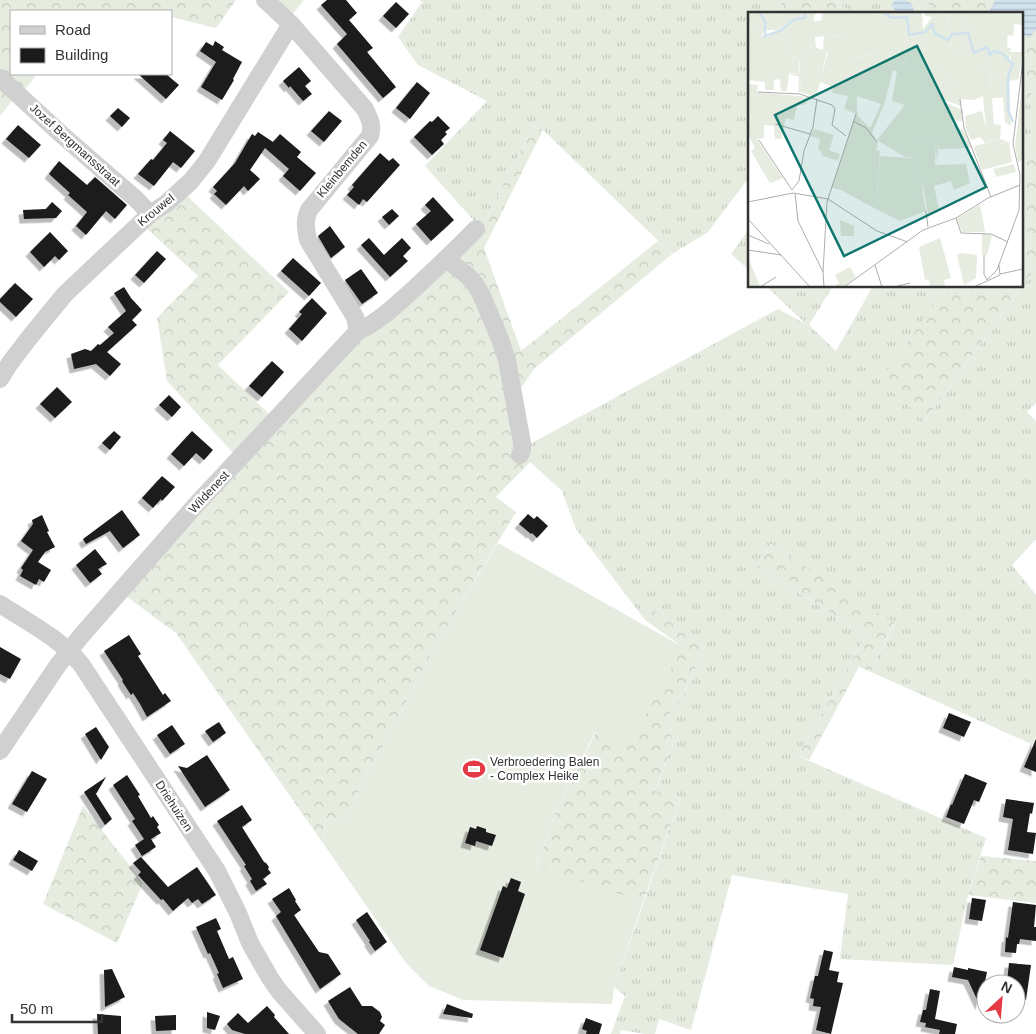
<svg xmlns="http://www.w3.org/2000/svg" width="1036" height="1034" font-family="Arial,sans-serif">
<defs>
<pattern id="grass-tufts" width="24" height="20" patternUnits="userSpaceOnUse" patternTransform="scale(1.25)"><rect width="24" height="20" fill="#e6ecdf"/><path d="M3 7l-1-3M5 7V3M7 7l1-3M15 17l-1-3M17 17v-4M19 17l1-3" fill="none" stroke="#c6cbc0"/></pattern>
<pattern id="forest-crowns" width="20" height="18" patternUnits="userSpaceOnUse" patternTransform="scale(1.25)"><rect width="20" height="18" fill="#e6ecdf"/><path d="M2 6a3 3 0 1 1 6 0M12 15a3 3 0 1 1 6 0" fill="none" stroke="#c6cbc0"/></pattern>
<pattern id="water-rules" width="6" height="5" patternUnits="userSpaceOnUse" patternTransform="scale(1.25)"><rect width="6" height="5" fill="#cfe2ee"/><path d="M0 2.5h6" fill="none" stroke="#b2c2cd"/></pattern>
<filter id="shadow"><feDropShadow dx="-4.5" dy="4.5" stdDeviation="0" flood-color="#0004"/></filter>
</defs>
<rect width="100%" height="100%" fill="#fff"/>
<g fill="url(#grass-tufts)">
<polygon points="275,0 304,0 291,16"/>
<polygon points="420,0 785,0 775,11 777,14 750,14 750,176 708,232 672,254 543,130 533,126 480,231 476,223 425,166 487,101 418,65 398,37 422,2"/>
<polygon points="840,0 922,0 944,14 850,14 838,2"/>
<polygon points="1036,84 1036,157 1022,150 1022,113"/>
<polygon points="750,228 750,271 731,254"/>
<polygon points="1036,267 1036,403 1027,412 1036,421 1036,540 1035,540 1012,565 1036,595 1036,746 871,672 894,624 771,544 756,566 866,635 798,756 986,838 968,895 953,965 840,959 848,894 732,875 691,1030 659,1019 655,1034 646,1034 621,1030 620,1034 611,1034 625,996 614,987 680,799 655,792 673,743 668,715 683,697 704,647 652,609 645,620 576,529 562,491 530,462 530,444 778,309 806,324 766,286 833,286 809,325 836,351 873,286 948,286 881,380 925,421"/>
</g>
<g fill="url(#forest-crowns)">
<polygon points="0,0 236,0 216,28 171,17 171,11 11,11 11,74 37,74 22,93 0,73"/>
<polygon points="785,0 840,0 838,2 850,14 777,14 775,11"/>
<polygon points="922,0 1036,0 1036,84 1022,113 1022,14 944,14"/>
<polygon points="0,83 15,97 0,116"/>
<polygon points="533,126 543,130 484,248 521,351 658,241 672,254 535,368 521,388 530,444 530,462 496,497 516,512 435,647 355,799 346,820 324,818 325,846 176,633 123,594 361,338 480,231"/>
<polygon points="1022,150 1036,157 1036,267 1022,286"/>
<polygon points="186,195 289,292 218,365 271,416 235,455 167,381 157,318 198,276 144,226"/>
<polygon points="948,286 1022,286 925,421 880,380"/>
<polygon points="771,544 894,623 871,672 859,667 809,760 798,756 866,635 756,566"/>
<polygon points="651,608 704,647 683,697 668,715 673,743 655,791 680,799 643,902 536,868 556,811 596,732 683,647 645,620"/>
<polygon points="83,806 143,883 117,943 43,904"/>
<polygon points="981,856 1036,861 1036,903 968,895"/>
</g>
<polygon fill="#e6ecdf" points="498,543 683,647 629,745 595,732 556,811 536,867 643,902 614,987 612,1004 463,1000 429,986 406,963 325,846 324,818 346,820 355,799 435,647"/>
<g fill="url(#water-rules)">
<path d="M 895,0 C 907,0 914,0 914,14 L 895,14 L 896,11 L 891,6 Z"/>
<polygon points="995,0 1036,0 1036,29 1030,38 1022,34 1022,14 988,14"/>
</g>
<g fill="#1a1a1a" filter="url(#shadow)">
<polygon points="327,0 346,0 357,13 349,20 373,48 367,52 396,87 383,98 337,44 347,34 321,5"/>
<polygon points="396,2 409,14 396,28 383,16"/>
<polygon points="215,41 224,47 222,50 242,62 233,79 234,80 222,100 201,87 216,62 200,51 206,42 213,46"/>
<polygon points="299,67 311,81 305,86 312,94 303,101 290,86 289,88 283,81"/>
<polygon points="138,74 166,74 179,85 166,99"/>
<polygon points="417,82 430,93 410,119 396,108"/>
<polygon points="118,108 130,118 122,127 110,116"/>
<polygon points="329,111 342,121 324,142 311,131"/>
<polygon points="438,116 450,128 445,132 447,134 441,140 444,144 432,155 414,137 430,121 432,122"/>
<polygon points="18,125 41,145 29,158 6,139"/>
<polygon points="170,131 195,151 181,168 173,162 154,186 138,174 151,159 153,160 167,143 163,140"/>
<polygon points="258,132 273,142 280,134 301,152 297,157 316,173 300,191 283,176 289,169 265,148 250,170 260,179 248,191 244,186 226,205 214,194 217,191 213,187 235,163 252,134 255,136"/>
<polygon points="380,153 389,161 393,158 400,165 367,202 363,199 359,205 347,195 354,187 352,185"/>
<polygon points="59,161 87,185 95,177 127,205 115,219 106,211 86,235 76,226 87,212 68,195 70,193 49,174"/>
<polygon points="433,197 454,220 431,241 416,224 431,211 425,205"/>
<polygon points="52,202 62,211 56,218 24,219 23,210 46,209"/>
<polygon points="392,209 399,216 389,225 382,217"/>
<polygon points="330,226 345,247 331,258 318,236"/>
<polygon points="50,232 68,251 59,260 55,256 44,267 30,252"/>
<polygon points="369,238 384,255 402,238 411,248 403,256 408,261 390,277 361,245"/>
<polygon points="157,251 166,259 144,283 135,275"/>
<polygon points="293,258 321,283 309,296 281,271"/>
<polygon points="361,269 378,293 362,304 345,280"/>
<polygon points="15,283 33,299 16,317 0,302 0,299"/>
<polygon points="124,287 131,298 142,310 132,320 137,325 107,352 121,364 110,376 96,364 74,369 71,354 85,349 91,351 98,344 100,345 114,333 108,327 126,311 114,293"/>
<polygon points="312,298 327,313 302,341 289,329 302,314 299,312"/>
<polygon points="272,361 284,372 262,397 249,386"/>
<polygon points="57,387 72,402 55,418 40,404"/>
<polygon points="169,395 181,407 172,417 159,405"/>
<polygon points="114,431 121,437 110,450 102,443"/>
<polygon points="192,431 213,450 204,460 196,453 184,466 171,454"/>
<polygon points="162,476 175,487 162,501 161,499 153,508 142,498"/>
<polygon points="122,510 140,535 123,548 110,531 86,544 83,539"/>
<polygon points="528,514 534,519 537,516 548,526 537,538 532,533 531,534 519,524"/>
<polygon points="42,515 49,531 47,532 55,547 45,552 38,562 51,570 44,582 39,579 36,585 20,576 23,570 21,568 33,550 21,541 33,524 32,520"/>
<polygon points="95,549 107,564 98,569 102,574 90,583 76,565"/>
<polygon points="129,635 141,654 138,656 163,695 165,693 171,701 147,717 140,704 133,693 131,695 122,681 123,680 104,651"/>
<polygon points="0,647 21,659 10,679 0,674"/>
<polygon points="949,713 971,722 964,737 943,728"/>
<polygon points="219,722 226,733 213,742 205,731"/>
<polygon points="172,725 185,744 170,754 157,735"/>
<polygon points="96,727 109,747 101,760 85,734"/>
<polygon points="1036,739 1036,772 1024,767"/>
<polygon points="207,755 230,790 205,807 178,766 187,768"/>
<polygon points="32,771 47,779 27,812 12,804"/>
<polygon points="965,774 987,783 979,802 974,800 964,824 946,817 951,804 952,805"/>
<polygon points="127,775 140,795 138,796 151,818 153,816 159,825 157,827 161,833 151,839 156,847 142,856 135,845 144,839 132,821 135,819 113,785"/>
<polygon points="106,777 96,794 112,819 105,825 84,792"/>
<polygon points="1006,799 1034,803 1032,814 1030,813 1027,832 1036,833 1033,854 1008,850 1013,819 1003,817"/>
<polygon points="242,805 252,820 242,827 264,862 266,863 269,867 268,869 271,873 263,879 267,884 256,891 250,881 252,879 244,866 246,865 217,821"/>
<polygon points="477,826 486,829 486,832 496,835 492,846 476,841 475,846 465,843 470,827 476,829"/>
<polygon points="19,850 38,861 32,871 13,860"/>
<polygon points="141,857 168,887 197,867 216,895 202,904 198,899 192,903 188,898 173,911 163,899 161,900 138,875 141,872 133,863"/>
<polygon points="511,878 521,882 518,891 525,894 503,958 480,950 503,886 507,888"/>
<polygon points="289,888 296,900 295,901 301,910 294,915 319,952 328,954 341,974 320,989 276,916 281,912 272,899"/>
<polygon points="972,898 986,900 982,921 969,919"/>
<polygon points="1013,902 1036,905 1034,927 1036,927 1036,941 1020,939 1019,944 1017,944 1016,953 1005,952 1006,937 1008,938"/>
<polygon points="367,912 387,942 375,951 369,942 370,941 356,920"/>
<polygon points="216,918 221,929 217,931 229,959 233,957 243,979 223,988 217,974 219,973 210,953 208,954 196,927"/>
<polygon points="824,950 833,952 829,970 839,972 837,982 843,983 831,1034 816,1030 821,1007 813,1006 814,999 810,998 815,976 818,976"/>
<polygon points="1009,963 1031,965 1026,1000 1016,997 1016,984 1007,982"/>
<polygon points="954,967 968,970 968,968 987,972 980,1006 968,980 952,977"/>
<polygon points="112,969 125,997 105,1007 104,970"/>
<polygon points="350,987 362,1006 372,1006 380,1012 382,1017 380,1021 385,1025 379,1034 358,1034 339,1019 328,1001"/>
<polygon points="930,989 940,991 935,1019 957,1024 955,1034 939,1034 940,1030 925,1027 926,1023 920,1022 923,1010 926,1010"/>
<polygon points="447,1004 473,1014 472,1018 443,1014"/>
<polygon points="267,1006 275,1015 274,1017 289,1034 245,1034 232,1030 227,1024 238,1013 248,1023"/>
<polygon points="207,1012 220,1016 215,1030 207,1028"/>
<polygon points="97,1014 121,1016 121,1034 98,1034"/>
<polygon points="176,1015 176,1030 156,1031 155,1016"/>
<polygon points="586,1018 602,1024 599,1034 586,1034 587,1031 582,1029"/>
</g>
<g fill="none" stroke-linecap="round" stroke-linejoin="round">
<g stroke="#d0d0d0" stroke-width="18">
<path d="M 265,0 L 291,24 L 365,109 C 370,120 373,125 370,136 L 309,210 C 304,221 306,229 308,240 L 355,317 L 358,331"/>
<polyline points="0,78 61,134 137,200 150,214"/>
<polyline points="446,259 468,276 475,284 481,294 500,339 507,360 522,443 522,450 520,455"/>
<polyline points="0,379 10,363 29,338 65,294 150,214 167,203 191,181 207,161 291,24"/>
<path d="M 0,604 C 29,623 58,637 81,664 L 217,871 L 238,913 L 250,943 L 270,978 L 279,991 L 317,1034"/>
<path d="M 0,751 L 58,665 L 81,636 L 194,507 L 358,331 C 379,322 397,304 414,289 C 435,269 456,250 476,229"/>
</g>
</g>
<defs>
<g id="stadium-bare" transform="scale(1.725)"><path d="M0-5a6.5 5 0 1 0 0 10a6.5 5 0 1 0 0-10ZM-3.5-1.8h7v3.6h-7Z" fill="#e63946" stroke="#fff" stroke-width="2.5" paint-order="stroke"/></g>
</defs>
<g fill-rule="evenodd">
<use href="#stadium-bare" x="474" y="769"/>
</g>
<g text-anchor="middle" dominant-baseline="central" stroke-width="5" stroke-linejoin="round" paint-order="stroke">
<g font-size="12" fill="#333" stroke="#fff">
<text transform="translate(75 145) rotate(42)">Jozef Bergmansstraat</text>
<text transform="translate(342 169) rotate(-50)">Kleinbemden</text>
<text transform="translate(156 210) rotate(-39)">Krouwel</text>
<text transform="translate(209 492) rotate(-47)">Wildenest</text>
<text transform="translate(174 806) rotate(57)">Driehuizen</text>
</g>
<g font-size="12" fill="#333" stroke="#fff" text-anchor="start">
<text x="490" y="762">Verbroedering Balen<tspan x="490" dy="14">- Complex Heike</tspan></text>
</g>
</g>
<g transform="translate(748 12)">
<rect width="275" height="275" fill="#fff"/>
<path d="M 158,0 L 174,0 L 175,17 L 184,5 L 177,4 L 177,0 L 200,0 L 203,39 L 218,38 L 217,0 L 257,0 L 249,7 L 228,53 L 242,54 L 241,76 L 243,76 L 244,64 L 271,63 L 271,67 L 261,69 L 263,114 L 257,110 L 255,86 L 244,86 L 246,112 L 253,113 L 252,127 L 237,131 L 232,125 L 223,128 L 218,117 L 217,104 L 234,99 L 238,116 L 235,84 L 226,88 L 212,87 L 213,94 L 197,88 L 195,90 L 215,98 L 214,109 L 205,108 L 204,112 L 216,119 L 224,136 L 191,137 L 191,128 L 169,130 L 188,132 L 187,153 L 218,152 L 222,171 L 206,178 L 203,169 L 186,174 L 191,198 L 181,202 L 182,214 L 174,167 L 170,167 L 166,156 L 167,144 L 157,145 L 129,128 L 157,93 L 144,89 L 149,59 L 145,58 L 136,93 L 109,84 L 108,102 L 96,97 L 100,84 L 84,81 L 85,75 L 72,70 L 68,85 L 52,80 L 55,37 L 78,43 L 72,70 L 80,40 L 75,38 L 76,24 L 98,25 L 103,46 L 129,42 L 135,48 L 134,53 L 173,59 L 178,65 L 173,96 L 182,98 L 187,68 L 194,72 L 192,80 L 208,71 L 191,56 L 175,55 L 174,22 L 159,24 ZM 42,13 L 41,46 L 52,47 L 50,62 L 41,61 L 39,79 L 33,79 L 32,67 L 26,68 L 26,78 L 17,78 L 17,70 L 0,68 L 0,19 L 16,18 L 14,23 L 19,25 ZM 250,15 L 260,15 L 259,36 L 250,35 ZM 143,40 L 158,42 L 157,52 L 146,50 L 142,47 ZM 262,40 L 274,40 L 272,59 L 264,59 ZM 275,67 L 275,147 L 270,151 L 267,134 ZM 261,130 L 264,150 L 234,158 L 225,134 L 229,137 ZM 25,151 L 35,166 L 22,171 L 14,158 ZM 266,152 L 268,160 L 248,165 L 245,157 ZM 232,192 L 237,220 L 214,220 L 209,207 ZM 234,222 L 244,223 L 239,243 L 234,243 ZM 192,226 L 203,266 L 196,268 L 197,275 L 182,275 L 181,267 L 177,268 L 171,235 ZM 0,246 L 12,274 L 9,275 L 0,275 ZM 102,255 L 108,265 L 95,275 L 85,275 L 91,271 L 87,263 Z" fill="#e6ecdf"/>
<path d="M 0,0 L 70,0 L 66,3 L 66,9 L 73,9 L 75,0 L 158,0 L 159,24 L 174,22 L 175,55 L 191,56 L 208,71 L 210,80 L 198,75 L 197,82 L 192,80 L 194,72 L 187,69 L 182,99 L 173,96 L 178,65 L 173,59 L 134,53 L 135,48 L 127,46 L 128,42 L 102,46 L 98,25 L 78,24 L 67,25 L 68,36 L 79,39 L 78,43 L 55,37 L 52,80 L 50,80 L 51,64 L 40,63 L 50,62 L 52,56 L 52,47 L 41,46 L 42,10 L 30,18 L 0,19 ZM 143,40 L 158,42 L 157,52 L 146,50 L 142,47 ZM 200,0 L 217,0 L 218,38 L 203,39 ZM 275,0 L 275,13 L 266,12 L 265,24 L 259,23 L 259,15 L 250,16 L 250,35 L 263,36 L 261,47 L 264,49 L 264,58 L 272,59 L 271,63 L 244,64 L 243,76 L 241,76 L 242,54 L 228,53 L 227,7 L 249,7 L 250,1 ZM 0,72 L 10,73 L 9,80 L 60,85 L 58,92 L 49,94 L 46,108 L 38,106 L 33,127 L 27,127 L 26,114 L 16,113 L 16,126 L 9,127 L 25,151 L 14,158 L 3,139 L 7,136 L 0,122 ZM 108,84 L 110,104 L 122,116 L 133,92 L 136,93 L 124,121 L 130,131 L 128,138 L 132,139 L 128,197 L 93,178 L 84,176 L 108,102 ZM 66,117 L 86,123 L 81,138 L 92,142 L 90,149 L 75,144 L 70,136 L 72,127 L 62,124 ZM 169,126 L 191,128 L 189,153 L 188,132 L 168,130 ZM 253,127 L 259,130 L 228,138 L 227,134 ZM 157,143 L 167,144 L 166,156 L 170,167 L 174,167 L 175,183 L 158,186 L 158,163 L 164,146 ZM 92,208 L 106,214 L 106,224 L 93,224 ZM 213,241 L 229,243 L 228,266 L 216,273 L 209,243 Z" fill="#e6ecdf" fill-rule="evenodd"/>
<path d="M 132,144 L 164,146 L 163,163 L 158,164 L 158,185 L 175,183 L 178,199 L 152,209 L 128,197 Z" fill="#e6ecdf"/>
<path fill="none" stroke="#cfe2ee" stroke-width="2.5" d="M 11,0 L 17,9 L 17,24 L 32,19 L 47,7 L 57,6 L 57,0M 134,0 L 144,6 L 159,5 L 161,23 L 177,20 L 184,12 L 187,22 L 200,28 L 204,22 L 220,21 L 226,41 L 239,35 L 242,43 L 246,39 L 255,42 L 265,52 L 260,64 L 260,98 L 265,110"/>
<path fill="none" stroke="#adadad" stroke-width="1" d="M 10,80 L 52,82 L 84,93 L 87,97 L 84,113 L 98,124M 212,87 L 216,116 L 243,185M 105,109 L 118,116 L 129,130M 27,112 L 62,122M 11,128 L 44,178M 44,178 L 51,169 L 56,139 L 65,115 L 69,87M 47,181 L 50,209 L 75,260 L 76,275M 0,190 L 45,181 L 80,187 L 129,219 L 160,230M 178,199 L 180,215M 208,206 L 213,221 L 243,222 L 260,230M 0,207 L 62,275M 0,223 L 21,232M 0,238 L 33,243M 236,243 L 236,262 L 239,268M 127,253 L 134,275M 75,260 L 79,190 L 108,102M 252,262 L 275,257M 239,268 L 249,258 L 271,198 L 272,163 L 265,132 L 275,48M 12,275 L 28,265M 96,275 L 175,218 L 208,206 L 240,186 L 272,173M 146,275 L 162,271M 226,275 L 252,263 L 251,253"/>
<path fill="#0f766e" fill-opacity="0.15" stroke="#0f766e" stroke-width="2.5" d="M 169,34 L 238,175 L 96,244 L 27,103 Z"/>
<rect width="275" height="275" fill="none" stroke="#333" stroke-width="2.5"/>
</g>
<rect x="10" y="10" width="162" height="65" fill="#ffffff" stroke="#adadad"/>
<rect x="20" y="26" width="25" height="8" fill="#d0d0d0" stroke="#adadad"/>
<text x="55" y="35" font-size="15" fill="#333333">Road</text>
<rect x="20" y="48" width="25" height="15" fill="#1a1a1a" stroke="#adadad"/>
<text x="55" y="60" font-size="15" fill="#333333">Building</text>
<g transform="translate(1001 999) rotate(26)"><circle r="24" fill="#ffffff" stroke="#adadad"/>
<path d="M0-4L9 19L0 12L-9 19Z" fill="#e63946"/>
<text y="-8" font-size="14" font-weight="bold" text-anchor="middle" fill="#333333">N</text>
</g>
<path d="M12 1014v8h90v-8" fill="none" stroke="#333333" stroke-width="2.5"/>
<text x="20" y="1014" font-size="15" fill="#333333" stroke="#ffffff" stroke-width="4" paint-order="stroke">50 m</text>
</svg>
